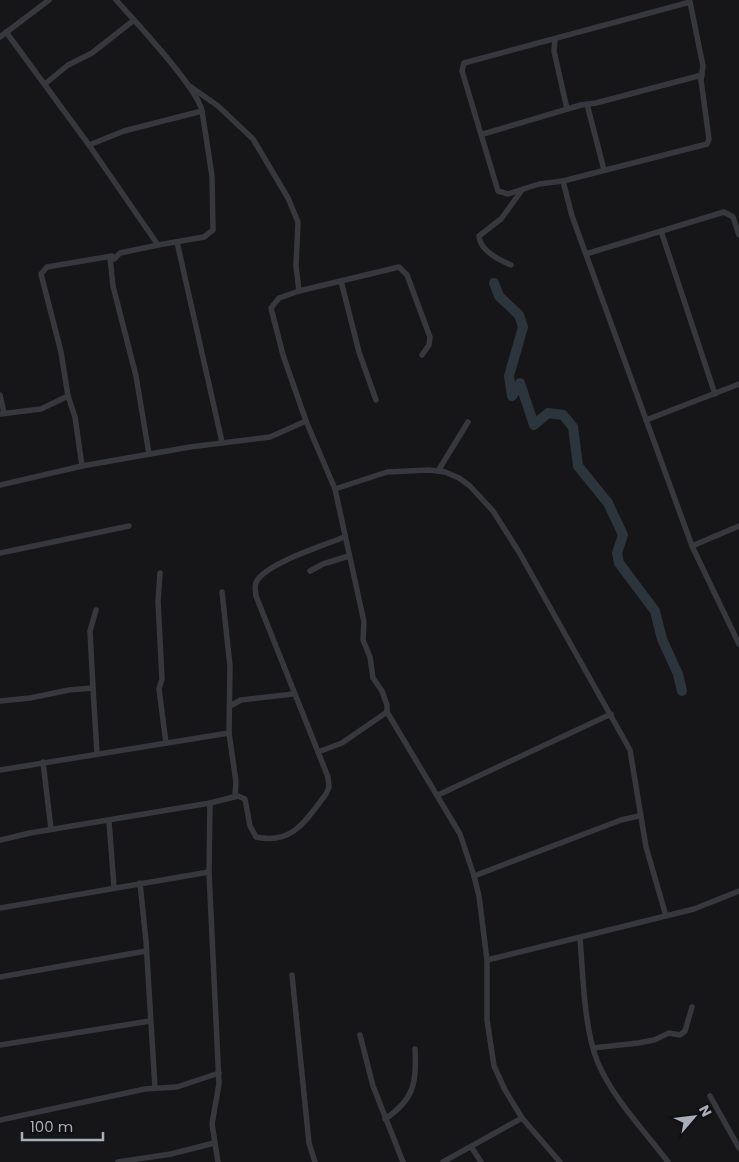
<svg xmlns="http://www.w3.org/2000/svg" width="739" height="1162" font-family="Poppins,sans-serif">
<rect width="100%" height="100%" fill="#161618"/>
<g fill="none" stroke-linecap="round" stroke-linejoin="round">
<polyline stroke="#2c353c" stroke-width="10" points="494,283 499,296 519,315 523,327 509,376 512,396 520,383 534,425 548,413 563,415 573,427 578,466 608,503 623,535 617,553 619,563 655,611 662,639 678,674 682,691"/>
<g stroke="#37383d" stroke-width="5.5">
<path d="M 116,0 C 134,20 198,88 202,111 L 124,131 L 89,145 L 158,245 L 120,253 L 114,259 L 110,257 L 113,286 L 136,376 L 149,454"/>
<polyline points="689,0 690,2 703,66 701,80 709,139 707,144 563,181 539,184 508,194 498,191 462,71 464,63 690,2"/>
<polyline points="6,32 89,145"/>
<polyline points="0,37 49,0"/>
<polyline points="555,39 554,51 567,109"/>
<polyline points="45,84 68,65 92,53 134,20"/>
<polyline points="191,87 218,106 253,139 288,198 298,222 296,266 299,291"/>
<polyline points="587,104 604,170"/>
<polyline points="483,134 581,105 596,103 702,75"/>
<polyline points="563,181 572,216 692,546 739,644"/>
<polyline points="661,231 715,394"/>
<polyline points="177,242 222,442"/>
<polyline points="158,245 204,237 213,230 212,176 202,111"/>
<polyline points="586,254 724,212 733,217 739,235"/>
<path d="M 511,265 C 499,260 480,251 479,236 L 501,219 L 522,190"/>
<polyline points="341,281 359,352 376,400"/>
<polyline points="422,355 429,345 430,337 407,275 399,267 299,291 279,298 271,308 283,355 306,421 335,489 364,622 363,640 370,657 373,678 382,691 387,705 387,712 460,834 474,876 479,896 487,960 487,1020 494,1066 505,1090 522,1118 560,1162"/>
<polyline points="0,395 4,413"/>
<polyline points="0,414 41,409 68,396"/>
<polyline points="646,420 739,384"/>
<polyline points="82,466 75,417 68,396 61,352 41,274 47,267 112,256"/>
<polyline points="438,471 468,422"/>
<polyline points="0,485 82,466 190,447 270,437 306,421"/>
<polyline points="335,489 387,472 429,470 445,472 459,478 470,486 493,511 519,552 630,750 646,847 666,916"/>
<polyline points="692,546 739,526"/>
<polyline points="0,553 129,526"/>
<polyline points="310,571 323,564 349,556"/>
<polyline points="160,573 158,601 162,679 159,689 166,743"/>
<polyline points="222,592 230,666 229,733 236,782 235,796"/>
<polyline points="93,688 90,631 96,610"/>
<polyline points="0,701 30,698 69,690 93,688 97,753"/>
<polyline points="230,706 241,700 293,694"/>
<polyline points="318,752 342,743 387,712"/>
<polyline points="43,762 51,829"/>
<polyline points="0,770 229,733"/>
<polyline points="438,795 611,714"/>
<polyline points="210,803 209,872 219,1084 212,1124 218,1162"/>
<polyline points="109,821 114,887"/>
<path d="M 0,840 L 30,833 L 210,803 L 238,796 L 245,799 L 250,826 L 256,837 C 293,845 306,820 326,794 L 329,787 L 328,777 L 256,596 C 255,589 254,583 259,578 C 273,561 323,546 344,537"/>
<polyline points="474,876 621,820 639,816"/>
<polyline points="140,883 146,941 155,1088"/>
<polyline points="0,908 209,872"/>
<path d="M 580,938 C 583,975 584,1030 598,1063 C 614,1100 644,1130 668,1162"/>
<polyline points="487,960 694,909 739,891"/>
<polyline points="292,975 309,1143 315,1162"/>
<polyline points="0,977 146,951"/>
<polyline points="360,1035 373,1086 403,1162"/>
<polyline points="0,1045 150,1021"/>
<polyline points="593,1048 638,1043 654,1040 669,1033 680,1035 685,1031 692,1007"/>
<polyline points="710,1096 739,1148"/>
<path d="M 385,1119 C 414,1100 417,1082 415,1049"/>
<polyline points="0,1120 145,1089 177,1087 219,1073"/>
<polyline points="472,1148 481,1162"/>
<polyline points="118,1162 171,1154 214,1143"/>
<polyline points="443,1162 522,1118"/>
</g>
</g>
<g transform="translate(694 1117) rotate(62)" stroke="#111113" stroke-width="4" paint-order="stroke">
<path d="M0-4L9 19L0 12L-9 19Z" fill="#a8adb8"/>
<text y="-8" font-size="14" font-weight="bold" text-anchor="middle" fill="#a8adb8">N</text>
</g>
<path d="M22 1132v8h81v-8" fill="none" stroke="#a8adb8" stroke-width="2.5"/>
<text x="30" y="1132" font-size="15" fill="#a8adb8" stroke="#111113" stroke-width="4" paint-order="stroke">100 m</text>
</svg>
